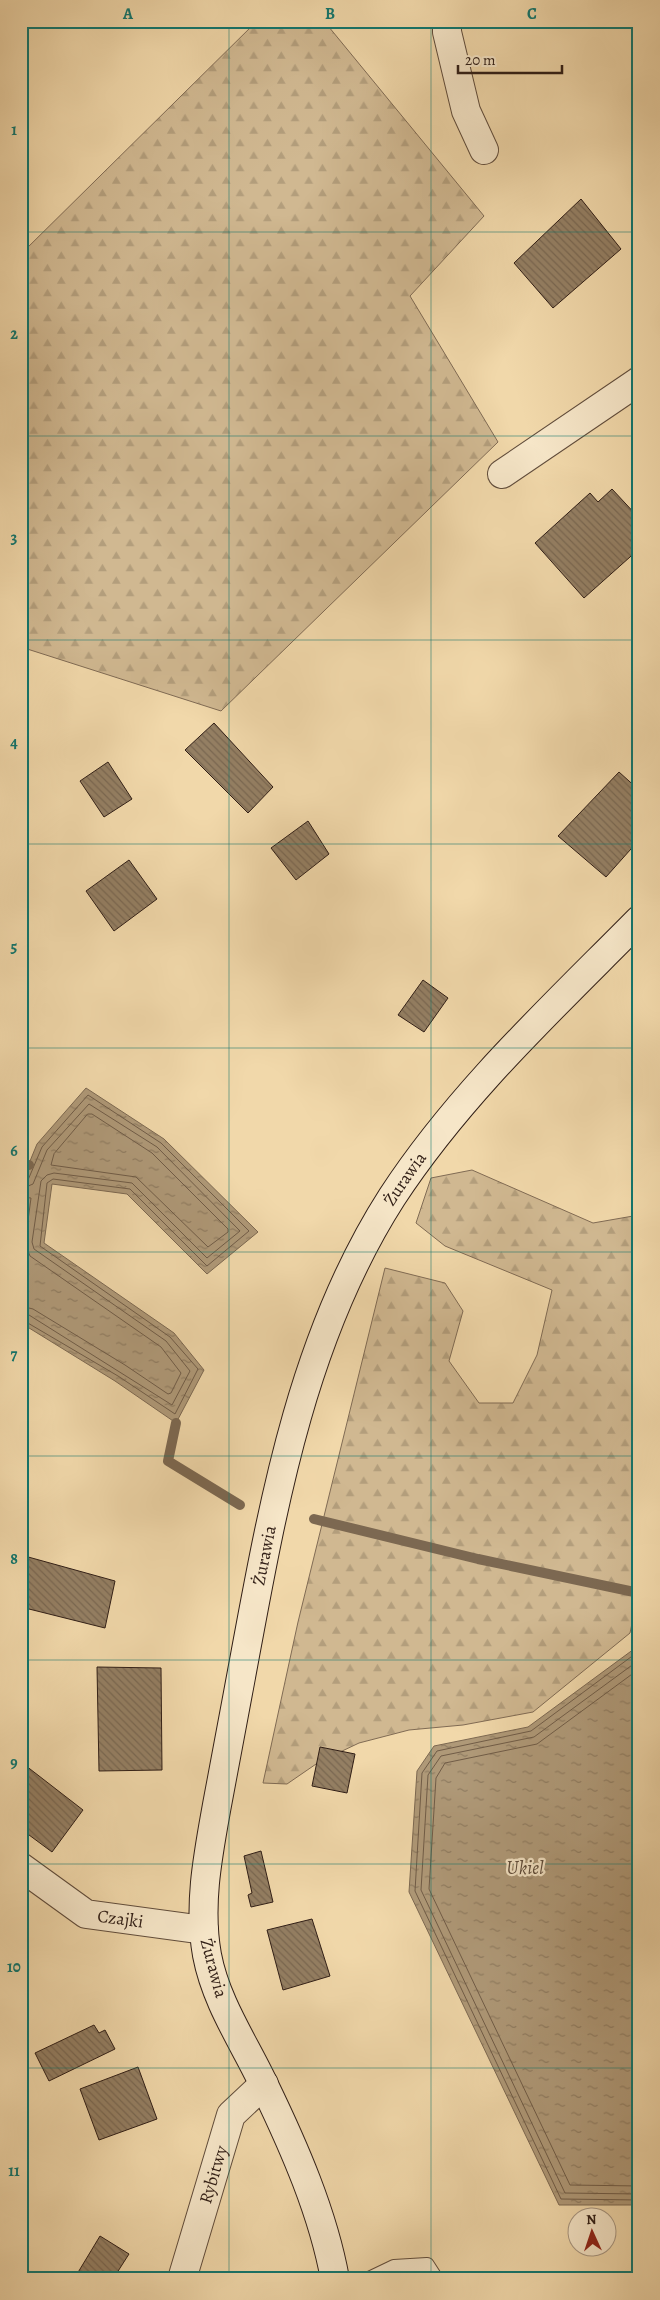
<svg xmlns="http://www.w3.org/2000/svg" width="660" height="2300" font-family="Alegreya,serif">
<defs>
<pattern id="forest-firs" width="22" height="20" patternUnits="userSpaceOnUse" patternTransform="scale(1.25)"><rect width="22" height="20" fill="#d0b891"/><path d="M5 1l3.5 6h-7zM16 11l3.5 6h-7z" fill="#b39e7c"/></pattern>
<pattern id="water-ripples" width="26" height="14" patternUnits="userSpaceOnUse" patternTransform="scale(1.25)"><rect width="26" height="14" fill="#af9978"/><path d="M2 4q2-2 4 0t4 0M15 11q2-2 4 0t4 0" fill="none" stroke="#8f7c61"/></pattern>
<pattern id="building-back-hatch" width="6" height="6" patternUnits="userSpaceOnUse" patternTransform="scale(1.25)"><rect width="6" height="6" fill="#947f63"/><path d="M-1 5l2 2M0 0l6 6M5-1l2 2" fill="none" stroke="#796751"/></pattern>
</defs>
<rect width="100%" height="100%" fill="#f1d8aa"/>
<filter id="stains"><feTurbulence type="fractalNoise" baseFrequency=".004" numOctaves="4"/><feColorMatrix values="0 0 0 0 .2 0 0 0 0 .09 0 0 0 0 .02 0 0 0 .5 -.17"/></filter>
<radialGradient id="worn" r=".72"><stop offset=".6" stop-color="#630" stop-opacity="0"/><stop offset="1" stop-color="#630" stop-opacity=".3"/></radialGradient>
<g fill="url(#forest-firs)" stroke="#806b54">
<polygon points="257,21 324,21 484,216 410,296 498,442 221,711 21,647 21,254"/>
<polygon points="472,1170 593,1223 639,1215 639,1590 630,1633 533,1712 463,1725 409,1730 359,1743 319,1762 287,1784 263,1783 298,1622 385,1268 445,1283 463,1311 449,1361 479,1403 513,1403 537,1355 552,1290 445,1246 416,1223 431,1178"/>
</g>
<g fill="url(#water-ripples)" stroke="#7c6851">
<polygon points="86,1088 164,1139 258,1232 207,1274 127,1194 52,1184 44,1243 174,1333 204,1370 176,1423 115,1381 21,1323 21,1183 37,1144"/>
<polygon points="639,1636 639,2205 559,2205 409,1892 417,1771 434,1746 528,1727 634,1649"/>
</g>
<g fill="none" stroke-linecap="round" stroke-linejoin="round">
<g stroke="#705c47" stroke-width="1">
<polygon points="88,1114 92,1114 152,1153 228,1229 228,1232 208,1247 136,1177 51,1165 54,1154"/>
<polyline points="21,1183 28,1180 42,1147 88,1095 161,1143 249,1231 207,1266 130,1189 53,1179 47,1183 40,1246 170,1337 198,1369 175,1414 118,1376 21,1319"/>
<polyline points="21,1189 33,1184 47,1150 89,1104 157,1147 240,1231 207,1258 132,1183 54,1173 47,1175 41,1181 32,1242 34,1249 166,1341 190,1371 172,1405 29,1315 21,1313"/>
<polyline points="21,1197 31,1198 25,1243 30,1256 161,1347 181,1373 171,1393 168,1394 125,1365 33,1309 21,1306"/>
<polyline points="639,1651 531,1731 437,1751 422,1773 415,1891 561,2199 639,2200"/>
<polyline points="639,1660 534,1737 441,1756 428,1775 421,1890 565,2193 639,2194"/>
<polyline points="639,1669 537,1744 445,1763 436,1778 429,1889 570,2185 639,2186"/>
</g>
<g stroke="#7c6851" stroke-width="10">
<polyline points="21,1163 29,1165"/>
<polyline points="176,1423 168,1461 240,1505"/>
<polyline points="314,1519 478,1559 639,1593"/>
</g>
</g>
<g fill="url(#building-back-hatch)" stroke="#301e16">
<polygon points="581,199 621,249 553,308 514,263"/>
<polygon points="612,489 639,518 639,533 631,539 639,549 584,598 535,543 590,493 598,502"/>
<polygon points="214,723 273,787 248,813 185,750"/>
<polygon points="108,762 132,799 104,817 80,781"/>
<polygon points="619,772 639,790 639,840 606,877 558,836"/>
<polygon points="308,821 329,854 296,880 271,848"/>
<polygon points="129,860 157,899 114,931 86,891"/>
<polygon points="423,980 448,998 424,1032 398,1015"/>
<polygon points="21,1555 115,1581 105,1628 21,1607"/>
<polygon points="97,1667 161,1668 162,1770 99,1771"/>
<polygon points="320,1747 355,1754 347,1793 312,1786"/>
<polygon points="21,1762 83,1810 52,1852 21,1829"/>
<polygon points="261,1851 273,1902 251,1907 248,1895 252,1893 244,1856"/>
<polygon points="312,1919 330,1976 283,1990 267,1930"/>
<polygon points="94,2025 99,2033 105,2030 115,2049 49,2081 35,2053"/>
<polygon points="138,2067 157,2119 99,2140 80,2089"/>
<polygon points="100,2236 129,2254 113,2279 74,2279"/>
</g>
<g fill="none" stroke-linecap="round" stroke-linejoin="round">
<g stroke="#604c3b" stroke-width="16">
<polyline id="lane" points="369,2279 394,2267 427,2265 436,2279"/>
</g>
<g stroke="#604c3b" stroke-width="30">
<g id="street">
<polyline points="447,21 447,32 466,111 484,150"/>
<polyline points="502,474 639,381"/>
<path id="s1" d="M 21,1867 L 86,1914 L 204,1930"/>
<path id="s2" d="M 182,2279 L 231,2115 L 264,2084"/>
</g>
</g>
<g stroke="#301e16" stroke-width="30">
<g id="secondary">
<path id="s3" d="M 335,2279 C 323,2213 294,2147 265,2087 C 245,2044 216,2003 207,1955 C 198,1905 208,1855 217,1805 C 224,1768 231,1731 238,1693 C 270,1523 297,1345 392,1197 C 460,1093 552,1008 639,920"/>
</g>
</g>
<use href="#lane" stroke="#f6e6c8" stroke-width="14"/>
<use href="#street" stroke="#f6e6c8" stroke-width="28"/>
<use href="#secondary" stroke="#f6e6c8" stroke-width="28"/>
</g>
<path fill="none" stroke="#0f766e" stroke-width="1" stroke-opacity="0.55" d="M 229,21 L 229,2279M 431,21 L 431,2279M 21,232 L 639,232M 21,436 L 639,436M 21,640 L 639,640M 21,844 L 639,844M 21,1048 L 639,1048M 21,1252 L 639,1252M 21,1456 L 639,1456M 21,1660 L 639,1660M 21,1864 L 639,1864M 21,2068 L 639,2068"/>
<g text-anchor="middle" dominant-baseline="central" stroke-width="4.5" stroke-linejoin="round" paint-order="stroke">
<g font-size="18" fill="#301e16" stroke="#f6e6c8">
<text stroke="none"><textPath href="#s3" startOffset="1160">Żurawia</textPath></text>
<text stroke="none"><textPath href="#s3" startOffset="755">Żurawia</textPath></text>
<text stroke="none"><textPath href="#s1" startOffset="115">Czajki</textPath></text>
<text transform="translate(214 1968) rotate(75)">Żurawia</text>
<text stroke="none"><textPath href="#s2" startOffset="109">Rybitwy</textPath></text>
</g>
<g font-size="19" font-style="italic" fill="#5c4938" stroke="#f6e6c8">
<text x="525" y="1868">Ukiel</text>
</g>
</g>
<rect width="660" height="2300" fill="none" stroke="#f1d8aa" stroke-width="55"/>
<g transform="translate(592 2232) rotate(357)"><circle r="24" fill="#f6e6c8" stroke="#a79681"/>
<path d="M0-4L9 19L0 12L-9 19Z" fill="#8f2418"/>
<text y="-8" font-size="14" font-weight="bold" text-anchor="middle" fill="#301e16">N</text>
</g>
<path d="M458 65v8h104v-8" fill="none" stroke="#301e16" stroke-width="2.5"/>
<text x="465" y="65" font-size="15" fill="#301e16" stroke="#f6e6c8" stroke-width="4" paint-order="stroke">20 m</text>
<rect x="28" y="28" width="604" height="2244" fill="none" stroke="#0f766e" stroke-width="2"/>
<g font-size="16" text-anchor="middle" font-weight="bold" fill="#0f766e">
<text x="128" y="19">A</text>
<text x="330" y="19">B</text>
<text x="532" y="19">C</text>
<text x="14" y="135">1</text>
<text x="14" y="339">2</text>
<text x="14" y="543">3</text>
<text x="14" y="748">4</text>
<text x="14" y="952">5</text>
<text x="14" y="1156">6</text>
<text x="14" y="1360">7</text>
<text x="14" y="1564">8</text>
<text x="14" y="1768">9</text>
<text x="14" y="1972">10</text>
<text x="14" y="2176">11</text>
</g>
<rect width="100%" height="100%" filter="url(#stains)"/>
<rect width="100%" height="100%" fill="url(#worn)"/>
</svg>
